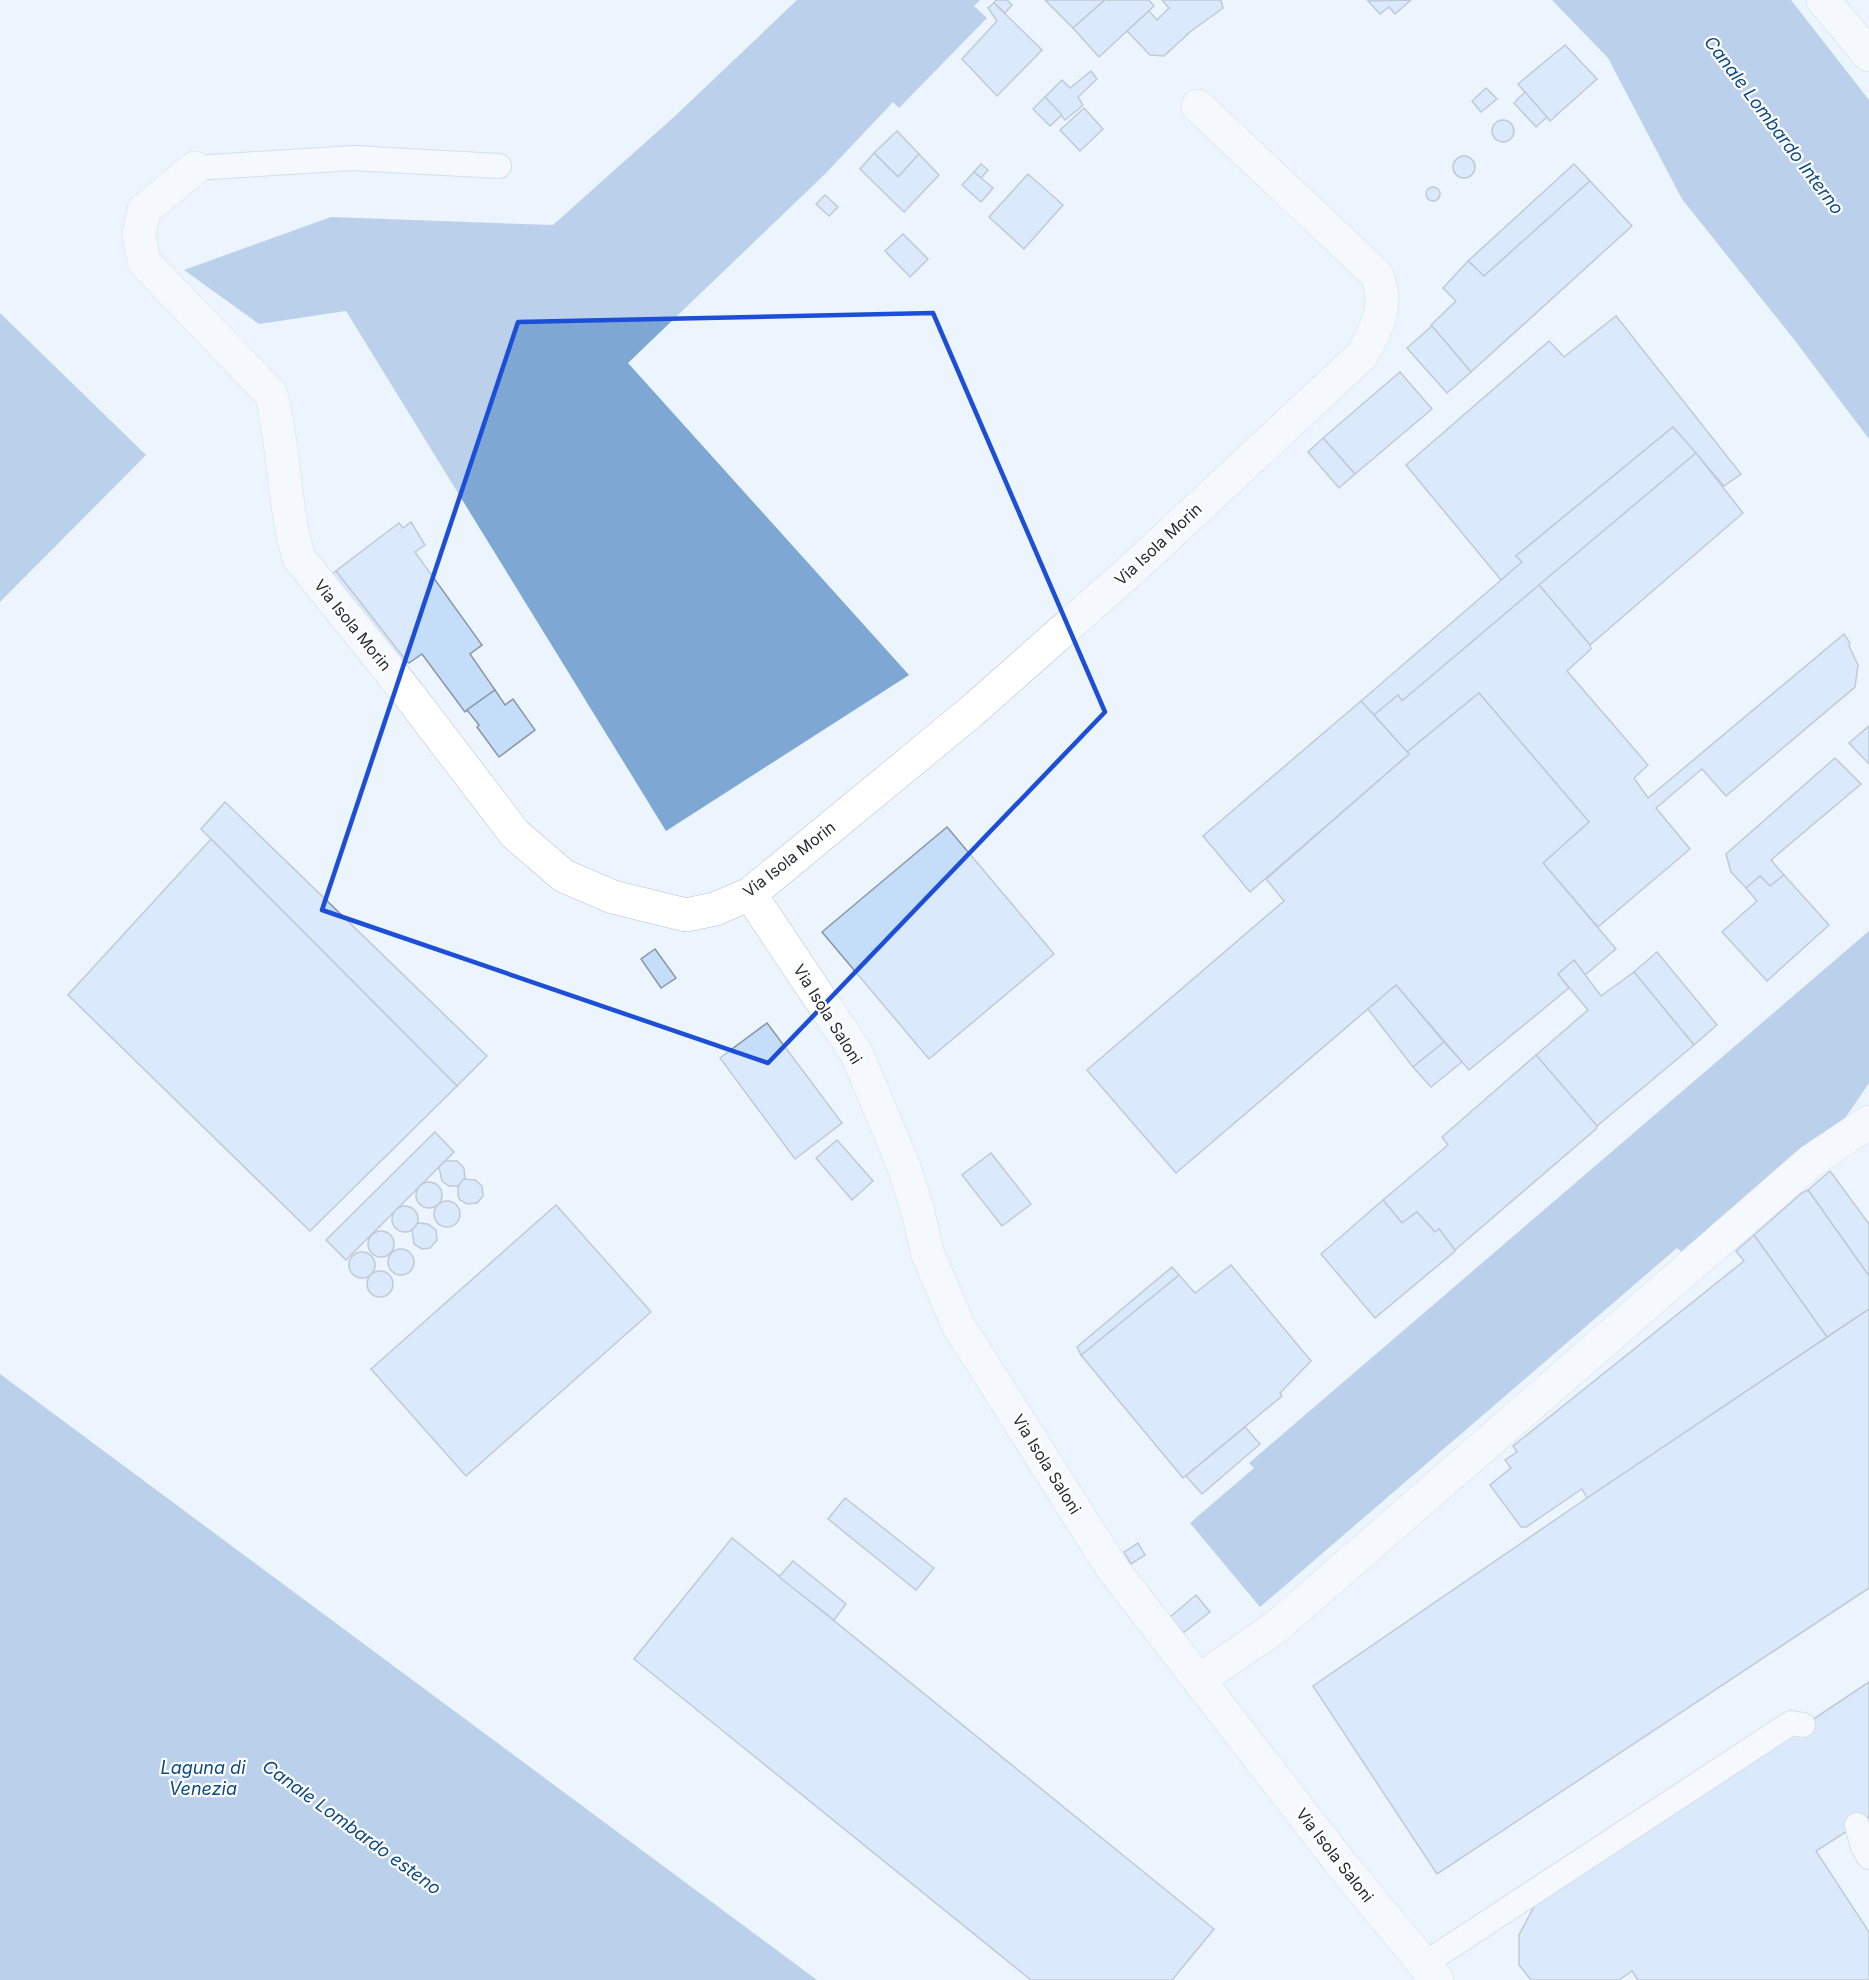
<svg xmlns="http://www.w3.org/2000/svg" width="1869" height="1980" font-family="Inter,sans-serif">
<rect width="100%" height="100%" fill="#ecf4fd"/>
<g fill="#7ea7d4">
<polygon points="797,0 980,0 974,6 987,18 899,108 893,102 826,173 628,363 909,675 666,831 346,311 259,324 184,270 331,217 553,225 675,116"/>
<polygon points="1552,0 1791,0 1869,100 1869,439 1793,338 1682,199 1608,58"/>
<polygon points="0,313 146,455 0,602"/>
<polygon points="1869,931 1869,1083 1839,1127 1684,1254 1677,1248 1260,1607 1190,1523 1254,1468 1249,1463"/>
<polygon points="0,1374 817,1980 0,1980"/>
</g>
<g fill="#c4defa" stroke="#8a96a4" stroke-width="1.5">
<polygon points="996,0 1007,0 1012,5 1005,13 994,3"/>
<polygon points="1045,0 1105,0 1073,28"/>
<polygon points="1105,0 1149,0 1154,6 1099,57 1073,28"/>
<polygon points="1162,0 1221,0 1223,8 1190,32 1164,56 1150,55 1127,31 1149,11 1157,20 1169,8"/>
<polygon points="1411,0 1395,14 1389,7 1380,14 1368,1"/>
<polygon points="994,3 1042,50 997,96 962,59 997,21 988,8"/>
<polygon points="1565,45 1597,79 1550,121 1518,84"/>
<polygon points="1091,71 1097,79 1078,97 1083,105 1065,120 1045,97 1062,80 1070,88"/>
<polygon points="1486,88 1497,99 1481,112 1472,101"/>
<polygon points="1525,92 1547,117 1536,127 1514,103"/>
<polygon points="1045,97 1062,115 1050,126 1033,109"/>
<polygon points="1084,108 1103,129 1080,151 1060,130"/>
<circle cx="1503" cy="131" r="11"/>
<polygon points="897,131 919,154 898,177 874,153"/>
<polygon points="874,153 898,177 919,154 939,175 904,212 860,169"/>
<circle cx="1464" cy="167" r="11"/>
<polygon points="981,164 988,170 981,178 974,172"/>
<polygon points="1574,164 1590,181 1484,276 1468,261"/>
<polygon points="974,172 993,188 981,202 962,185"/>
<polygon points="1028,174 1063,205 1024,249 989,217"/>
<polygon points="1590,181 1632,226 1471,372 1431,325 1456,301 1443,288 1468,261 1484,276"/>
<circle cx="1433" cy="194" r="7"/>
<polygon points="825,195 838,207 829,216 816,204"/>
<polygon points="903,234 928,259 910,277 885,251"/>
<polygon points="1616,316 1741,474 1724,486 1673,427 1516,556 1522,562 1501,580 1406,465 1549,341 1564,357"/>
<polygon points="1432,326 1471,372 1447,393 1407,348"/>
<polygon points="1400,372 1432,409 1355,474 1323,438"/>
<polygon points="1673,427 1696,453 1402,701 1398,695 1374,715 1361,701 1522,562 1516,556"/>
<polygon points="1323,438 1355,474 1339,488 1308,452"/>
<polygon points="1696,453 1743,513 1590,645 1539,585"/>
<polygon points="411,522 425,545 415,552 482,645 470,654 495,690 465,712 422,654 409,663 407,662 336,571 399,523 403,528"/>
<polygon points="336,571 407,662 396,670 325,579"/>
<polygon points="1539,585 1590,645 1591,649 1567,671 1648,765 1634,778 1648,798 1844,634 1850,643 1849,646 1858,665 1855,687 1726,796 1702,769 1656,808 1690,849 1598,927 1543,863 1589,822 1479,693 1407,752 1374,715 1398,695 1402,701"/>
<polygon points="495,690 505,705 513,699 535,730 499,757 477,727 479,725 467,710"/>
<polygon points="1479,693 1589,822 1543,863 1616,949 1585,975 1574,960 1558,974 1569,988 1469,1070 1396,985 1176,1173 1087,1070 1284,901 1266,879 1409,754 1407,752"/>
<polygon points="1361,701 1409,754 1250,892 1203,836"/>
<polygon points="1869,726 1869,764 1849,743"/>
<polygon points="1835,758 1861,784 1771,860 1784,875 1770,886 1760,876 1746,888 1731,872 1726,854"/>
<polygon points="225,802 487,1056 457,1086 201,829"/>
<polygon points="947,827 1054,954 929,1059 822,932"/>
<polygon points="211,839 457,1086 310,1231 68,995"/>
<polygon points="1784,875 1829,925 1767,981 1722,932 1757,901 1746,888 1760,876 1770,886"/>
<polygon points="655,949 676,978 661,988 641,959"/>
<polygon points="1657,952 1717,1025 1694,1045 1634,972"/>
<polygon points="1574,960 1601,996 1634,972 1694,1045 1597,1126 1536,1055 1588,1010 1558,974"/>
<polygon points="1396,985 1444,1042 1413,1067 1368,1009"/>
<polygon points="767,1023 842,1123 795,1159 720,1058"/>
<polygon points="1444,1042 1462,1062 1431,1087 1413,1067"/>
<polygon points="1536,1055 1597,1126 1596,1129 1455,1250 1439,1229 1435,1232 1417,1212 1402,1223 1383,1200 1448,1145 1442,1137"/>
<polygon points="435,1132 454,1152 346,1260 326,1240"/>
<polygon points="837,1140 873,1181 852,1200 816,1158"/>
<polygon points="991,1153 1031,1204 1002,1226 962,1175"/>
<polygon points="445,1161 457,1161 464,1168 465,1180 460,1186 449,1186 442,1181 439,1167"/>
<polygon points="1830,1171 1869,1224 1869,1276 1808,1190"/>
<polygon points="463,1179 475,1180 482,1186 483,1196 477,1203 467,1204 460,1200 458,1196 458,1187"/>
<circle cx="429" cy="1195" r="13"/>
<polygon points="1808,1190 1869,1276 1869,1309 1827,1337 1754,1235 1802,1193"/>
<polygon points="1383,1200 1402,1223 1417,1212 1435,1232 1439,1229 1455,1250 1454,1252 1375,1318 1321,1254"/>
<circle cx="447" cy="1214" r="13"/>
<polygon points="556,1205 651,1312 466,1476 371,1369"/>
<circle cx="405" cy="1219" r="13"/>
<polygon points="418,1223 428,1224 436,1230 437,1240 430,1248 422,1249 414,1244 412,1230"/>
<circle cx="381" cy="1244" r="13"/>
<polygon points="1754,1235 1827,1337 1587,1498 1582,1489 1526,1527 1521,1527 1490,1485 1511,1468 1505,1460 1517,1452 1513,1446 1744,1261 1736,1251"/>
<circle cx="401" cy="1262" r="13"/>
<circle cx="362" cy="1265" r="13"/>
<polygon points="1231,1265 1311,1361 1280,1393 1282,1396 1183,1478 1081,1355 1179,1275 1195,1293"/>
<polygon points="1172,1267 1179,1275 1081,1355 1077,1347"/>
<circle cx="380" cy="1284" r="13"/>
<polygon points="1869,1309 1869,1588 1437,1874 1313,1686 1587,1498"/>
<polygon points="1245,1427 1260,1444 1202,1494 1186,1476"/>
<polygon points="845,1498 934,1568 916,1590 828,1519"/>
<polygon points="732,1538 1214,1929 1172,1980 1031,1980 634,1659"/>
<polygon points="1138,1543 1145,1555 1131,1564 1124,1552"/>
<polygon points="793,1561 846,1604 834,1620 779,1577"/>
<polygon points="1196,1595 1210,1612 1183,1633 1170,1617"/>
<polygon points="1869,1682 1869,1817 1816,1851 1869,1932 1869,1980 1638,1980 1632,1971 1619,1980 1531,1980 1519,1965 1519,1935 1535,1905"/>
</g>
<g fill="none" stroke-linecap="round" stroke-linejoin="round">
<g stroke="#b7c4d2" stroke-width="26">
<g id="service">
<polyline points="195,168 353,158 499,166"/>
<polyline points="1857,1825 1863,1847 1869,1857"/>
<polyline points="1424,1964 1791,1723 1803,1725"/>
</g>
</g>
<g stroke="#b7c4d2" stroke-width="34">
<g id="minor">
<polyline points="1823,0 1869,55"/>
<path d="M 195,168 L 144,210 L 139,234 L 144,262 L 271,394 C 285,448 283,505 299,558 L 409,695 L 515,834 L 564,876 L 613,897 L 686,915 L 715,909 L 750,894 L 972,711 L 1139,563 L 1362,355 C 1377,329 1390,303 1376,274 L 1198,106"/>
<polyline points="750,894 857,1054 904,1167 918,1212 927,1252 958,1325 1112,1568 1342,1865 1437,1980"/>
<polyline points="1199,1680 1276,1627 1811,1161 1869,1122"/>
</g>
</g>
<use href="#service" stroke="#fff" stroke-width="24"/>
<use href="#minor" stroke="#fff" stroke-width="33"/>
</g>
<path d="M0 0H1869V1980H0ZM 933,313 L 1105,712 L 768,1063 L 322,910 L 518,322 Z" fill="#ecf4fd" fill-opacity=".55" fill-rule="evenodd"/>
<path fill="none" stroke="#1d4ed8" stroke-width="4.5" stroke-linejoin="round" d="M 933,313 L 1105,712 L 768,1063 L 322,910 L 518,322 Z"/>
<g text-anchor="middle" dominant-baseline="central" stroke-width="4.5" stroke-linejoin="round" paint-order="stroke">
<g font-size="16" fill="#262b30" stroke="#fff">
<text transform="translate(1158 544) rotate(-43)">Via Isola Morin</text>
<text transform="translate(353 625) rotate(51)">Via Isola Morin</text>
<text transform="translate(789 859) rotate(-38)">Via Isola Morin</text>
<text transform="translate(828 1014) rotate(58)">Via Isola Saloni</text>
<text transform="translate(1047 1464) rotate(58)">Via Isola Saloni</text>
<text transform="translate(1335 1855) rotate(52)">Via Isola Saloni</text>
</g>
<g font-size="18" font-style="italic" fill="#0d4b82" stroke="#fff">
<text transform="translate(1774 125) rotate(53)">Canale Lombardo Interno</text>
<text x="203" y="1767">Laguna di<tspan x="203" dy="21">Venezia</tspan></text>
<text transform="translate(352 1827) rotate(36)">Canale Lombardo esteno</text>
</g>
</g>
</svg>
